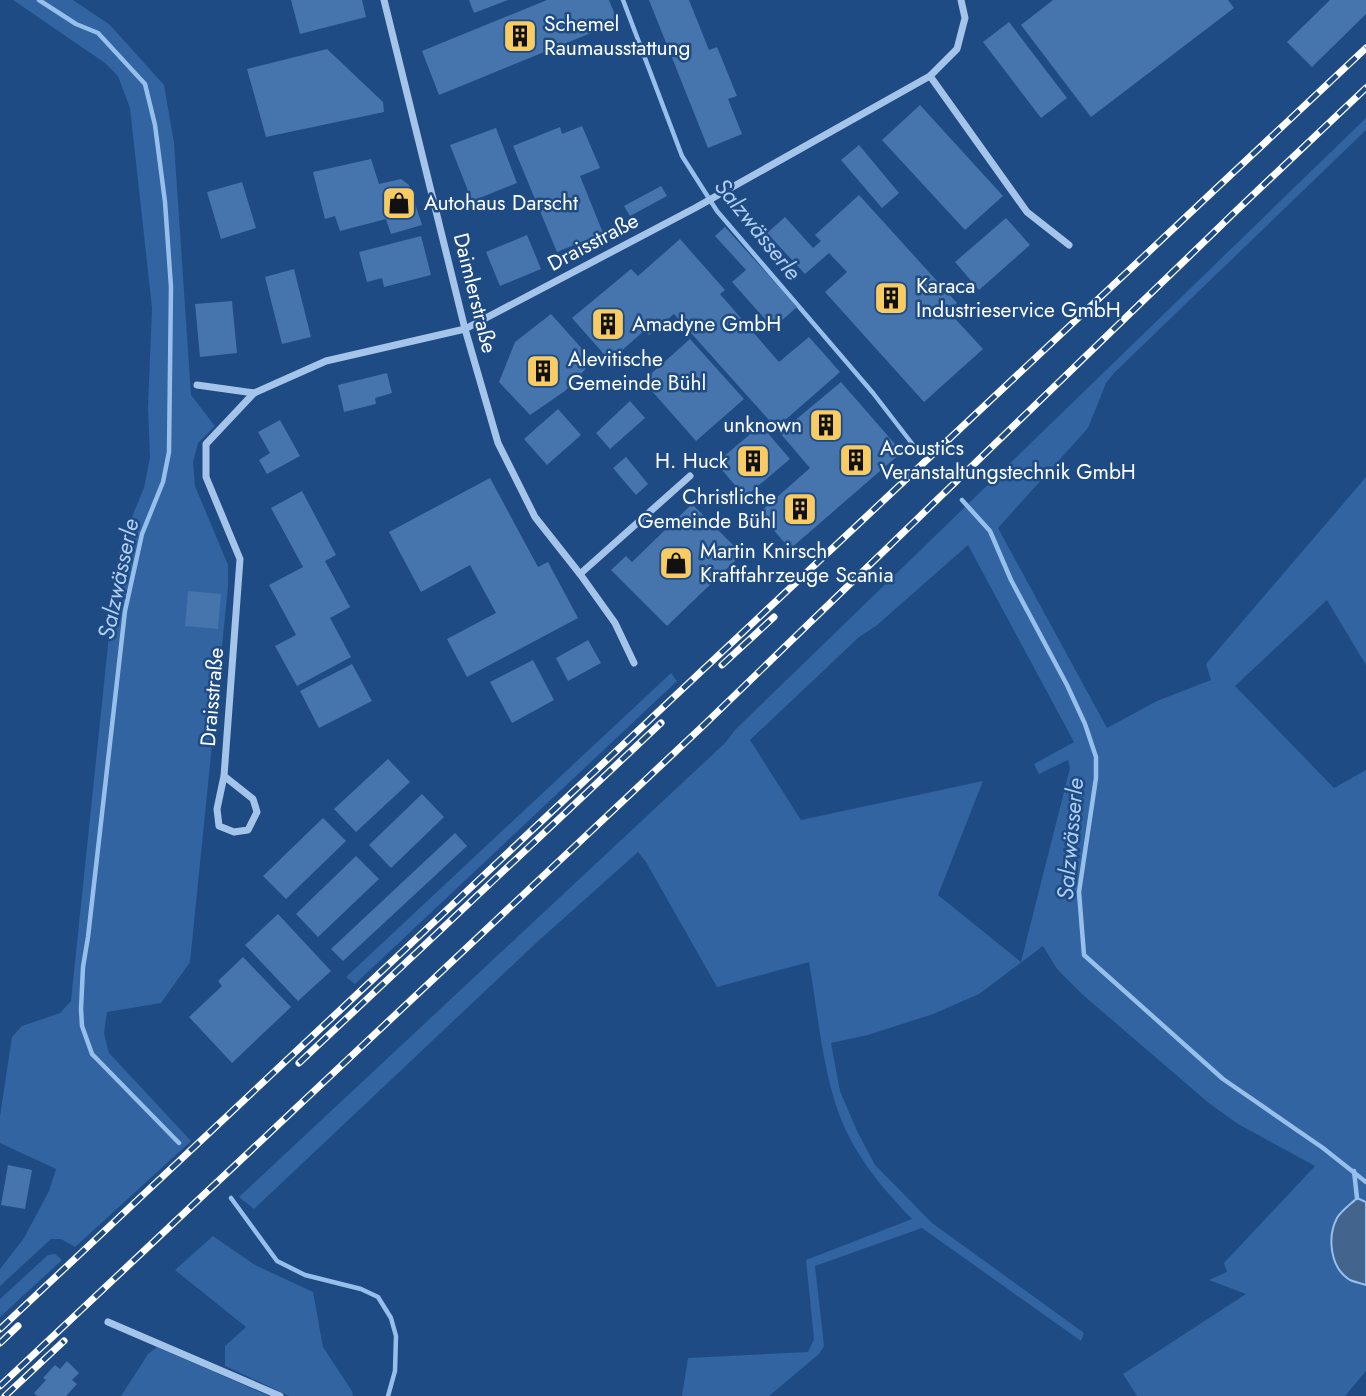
<svg xmlns="http://www.w3.org/2000/svg" width="1366" height="1396" font-family="Jost,sans-serif">
<rect width="100%" height="100%" fill="#1e4b83"/>
<g fill="#3164a1" fill-rule="evenodd">
<polygon points="13,0 73,0 110,25 164,85 174,143 191,395 215,426 198,443 193,462 195,486 228,565 228,587 190,962 161,1003 107,1012 104,1033 109,1053 191,1141 75,1247 61,1239 51,1239 0,1286 0,1269 24,1238 49,1191 56,1169 0,1143 0,1116 12,1037 22,1026 60,1013 71,1001 116,568 122,541 144,488 150,457 148,407 152,308 130,108 118,76 105,63"/>
<path d="M 1366,118 L 1366,130 L 1114,373 L 1106,383 L 1088,428 L 998,528 L 1107,728 L 1157,701 L 1211,680 L 1206,664 L 1366,477 L 1366,665 L 1327,600 L 1235,686 L 1334,788 L 1366,770 L 1366,1371 L 1345,1396 L 1137,1396 L 1123,1374 L 1246,1294 L 1209,1280 L 1227,1272 L 1224,1263 L 1315,1166 L 1238,1124 L 1210,1104 L 1083,995 L 1057,969 L 1043,946 L 979,994 L 933,1014 L 868,1035 L 831,1043 L 840,1091 L 857,1131 L 875,1165 L 932,1223 L 1084,1333 L 1081,1341 L 922,1228 L 815,1266 L 824,1346 L 819,1354 L 769,1396 L 682,1396 L 688,1358 L 808,1352 L 814,1339 L 806,1260 L 912,1219 C 885,1191 859,1161 843,1124 C 823,1078 818,1013 809,962 L 717,987 L 646,862 L 638,852 L 536,943 L 254,1209 L 239,1197 L 725,743 L 735,730 ZM 968,545 L 1074,742 L 1034,764 L 1039,774 L 1068,760 L 1070,768 L 1021,962 L 938,895 L 983,781 L 801,820 L 750,740 L 859,637 L 876,626 Z"/>
<polygon points="671,673 677,681 355,984 346,977"/>
<polygon points="213,1236 255,1265 313,1292 323,1347 352,1391 353,1396 289,1396 225,1366 225,1346 246,1327 175,1270"/>
<polygon points="55,1254 62,1260 0,1317 0,1299 48,1255"/>
<polygon points="157,1347 269,1396 121,1396 148,1354"/>
</g>
<path fill="#42648d" stroke="#97bfeb" stroke-width="2" d="M 1357,1198 L 1366,1202 L 1366,1285 C 1361,1283 1354,1282 1350,1280 C 1330,1268 1327,1237 1337,1218 C 1341,1211 1351,1204 1357,1198 Z"/>
<g fill="none" stroke-linecap="round" stroke-linejoin="round">
<g stroke="#97bfeb" stroke-width="4.5">
<polyline points="39,0 76,24 98,33 145,84 155,125 165,202 171,287 169,452 163,482 142,534 125,611 88,937 83,967 81,1009 82,1026 92,1054 179,1143"/>
<polyline points="623,0 682,156 717,211 873,393 917,450"/>
<polyline points="962,500 990,531 1011,580 1067,685 1085,724 1096,757 1096,778 1079,892 1084,955 1223,1079 1323,1148 1366,1182"/>
<polyline points="1354,1171 1357,1198"/>
<polyline points="231,1198 277,1261 305,1275 361,1289 378,1297 391,1318 396,1336 395,1371 388,1396"/>
</g>
</g>
<g fill="#4674ac">
<polygon points="291,0 362,0 366,17 300,34"/>
<polygon points="469,0 508,0 474,13"/>
<polygon points="547,0 609,0 618,22 439,95 422,51"/>
<polygon points="649,0 689,0 709,50 717,47 737,96 728,99 742,134 708,148"/>
<polygon points="1053,0 1228,0 1234,8 1091,117 1021,25"/>
<polygon points="1330,0 1366,0 1366,14 1312,67 1287,42"/>
<polygon points="1009,22 1067,98 1041,118 983,42"/>
<polygon points="327,49 383,102 384,112 266,137 247,69"/>
<polygon points="920,105 1003,196 965,230 882,140"/>
<polygon points="582,126 600,168 580,176 603,233 557,252 513,146 560,127 562,134"/>
<polygon points="496,128 517,183 472,201 450,145"/>
<polygon points="859,145 899,193 882,208 841,160"/>
<polygon points="371,159 379,184 401,179 409,185 422,225 391,234 386,219 340,231 335,216 325,219 313,172"/>
<polygon points="242,182 256,228 221,239 207,192"/>
<polygon points="661,186 667,196 630,216 624,206"/>
<polygon points="859,195 957,303 948,311 983,349 924,402 825,292 847,272 829,253 805,274 767,233 785,217 813,248 821,241 815,235"/>
<polygon points="1006,218 1030,245 979,290 955,262"/>
<polygon points="725,227 797,307 773,328 732,282 746,270 715,236"/>
<polygon points="527,235 541,269 500,286 486,252"/>
<polygon points="421,236 431,275 384,287 382,278 367,282 359,252"/>
<polygon points="680,239 725,290 720,294 779,362 809,337 840,372 776,428 674,314 649,335 645,330 610,361 572,318 631,269 638,276"/>
<polygon points="294,269 311,337 282,344 265,277"/>
<polygon points="232,301 237,353 200,357 195,304"/>
<polygon points="551,314 593,361 565,391 530,415 499,382 515,342"/>
<polygon points="690,339 744,399 696,441 643,381"/>
<polygon points="387,373 392,393 375,398 376,404 344,412 338,385"/>
<polygon points="841,382 902,452 790,549 759,513 810,468 780,433"/>
<polygon points="630,401 645,418 610,449 596,433"/>
<polygon points="558,409 581,435 547,465 524,439"/>
<polygon points="280,420 300,456 267,474 259,460 270,453 258,432"/>
<polygon points="761,425 790,459 745,497 716,463"/>
<polygon points="626,457 648,484 636,495 613,468"/>
<polygon points="490,478 538,567 548,562 578,618 467,677 447,639 496,613 470,565 421,592 389,532"/>
<polygon points="302,491 336,555 325,561 350,607 330,618 351,657 297,686 275,646 296,635 269,585 303,567 271,508"/>
<polygon points="692,504 742,554 667,626 611,570 626,556 632,562"/>
<polygon points="188,591 221,594 218,629 185,626"/>
<polygon points="588,640 601,663 568,681 556,658"/>
<polygon points="533,660 554,700 512,723 490,682"/>
<polygon points="352,664 372,701 319,728 300,691"/>
<polygon points="388,759 410,782 356,832 334,809"/>
<polygon points="422,794 444,817 391,868 369,845"/>
<polygon points="323,818 346,841 286,899 263,876"/>
<polygon points="455,833 467,846 343,961 331,949"/>
<polygon points="356,856 379,879 318,937 296,914"/>
<polygon points="278,914 331,971 298,1001 245,945"/>
<polygon points="243,957 291,1007 232,1063 189,1017 222,986 218,981"/>
<polygon points="8,1165 32,1170 25,1209 1,1205"/>
<polygon points="67,1361 79,1373 72,1380 77,1384 66,1396 37,1396 34,1393 46,1380 43,1378 55,1365 60,1369"/>
</g>
<g fill="none" stroke-linecap="round" stroke-linejoin="round">
<g stroke="#a4c4ea" stroke-width="7">
<polyline points="384,0 465,329 498,443 535,517 580,574 615,623 634,663"/>
<polyline points="930,76 1027,212 1069,245"/>
<polyline points="197,385 254,393"/>
<polyline points="580,574 690,476"/>
<polyline points="224,776 253,799 257,812 248,830 234,832 219,826 217,809 224,776 240,559 206,477 206,444 254,393 326,361 465,329 695,208 930,76 957,49 965,18 961,0"/>
<polyline points="108,1322 280,1396"/>
</g>
<g stroke="#fff" stroke-width="7">
<g id="rail">
<polyline points="722,665 774,617"/>
<polyline points="299,1063 661,723"/>
<polyline points="0,1329 1366,48"/>
<polyline points="0,1343 18,1326"/>
<polyline points="0,1386 705,724 1236,211 1366,88"/>
<polyline points="5,1396 64,1341"/>
</g>
</g>
<use href="#rail" stroke="#1e4b83" stroke-width="4.5" stroke-dasharray="13" stroke-linecap="butt"/>
</g>
<defs>
<g id="building-square" transform="scale(1.75)"><rect x="-9" y="-9" width="18" height="18" rx="4" fill="#f9cc63" stroke="#1e4b83"/><path d="M-4-6H4V6H1V3H-1V6H-4ZM-2.5-4.3h1.7v1.8h-1.7ZM.8-4.3h1.7v1.8H.8ZM-2.5-1h1.7V.8h-1.7ZM.8-1h1.7V.8H.8Z" fill="#111"/></g>
<g id="shop-square" transform="scale(1.75)"><rect x="-9" y="-9" width="18" height="18" rx="4" fill="#f9cc63" stroke="#1e4b83"/><path d="M-5-2.5h2.3a2.7 3.5 0 0 1 5.4 0H5L5.5 6h-11ZM-1.5-2.5h3a1.5 2.3 0 0 0-3 0Z" fill="#111"/></g>
</defs>
<g fill-rule="evenodd">
<use href="#building-square" x="520" y="36"/>
<use href="#shop-square" x="399" y="203"/>
<use href="#building-square" x="891" y="298"/>
<use href="#building-square" x="608" y="324"/>
<use href="#building-square" x="543" y="371"/>
<use href="#building-square" x="826" y="425"/>
<use href="#building-square" x="856" y="460"/>
<use href="#building-square" x="753" y="461"/>
<use href="#building-square" x="800" y="509"/>
<use href="#shop-square" x="676" y="563"/>
</g>
<g text-anchor="middle" dominant-baseline="central" stroke-width="5" stroke-linejoin="round" paint-order="stroke">
<g font-size="21" fill="#fff" stroke="#1e4b83" text-anchor="start">
<text x="544" y="24">Schemel<tspan x="544" dy="24">Raumausstattung</tspan></text>
<text x="424" y="203">Autohaus Darscht</text>
<text x="916" y="286">Karaca<tspan x="916" dy="24">Industrieservice GmbH</tspan></text>
<text x="632" y="324">Amadyne GmbH</text>
<text x="568" y="359">Alevitische<tspan x="568" dy="24">Gemeinde Bühl</tspan></text>
<text x="802" y="425" text-anchor="end">unknown</text>
<text x="880" y="448">Acoustics<tspan x="880" dy="24">Veranstaltungstechnik GmbH</tspan></text>
<text x="728" y="461" text-anchor="end">H. Huck</text>
<text x="776" y="497" text-anchor="end">Christliche<tspan x="776" dy="24">Gemeinde Bühl</tspan></text>
<text x="700" y="551">Martin Knirsch<tspan x="700" dy="24">Kraftfahrzeuge Scania</tspan></text>
</g>
<g font-size="21" fill="#fff" stroke="#1e4b83">
<text transform="translate(593 242) rotate(-28)">Draisstraße</text>
<text transform="translate(475 293) rotate(76)">Daimlerstraße</text>
<text transform="translate(212 697) rotate(-85)">Draisstraße</text>
</g>
<g font-size="23" font-style="italic" fill="#afcef1" stroke="#1e4b83">
<text transform="translate(758 229) rotate(51)">Salzwässerle</text>
<text transform="translate(118 579) rotate(-78)">Salzwässerle</text>
<text transform="translate(1070 839) rotate(-85)">Salzwässerle</text>
</g>
</g>
</svg>
